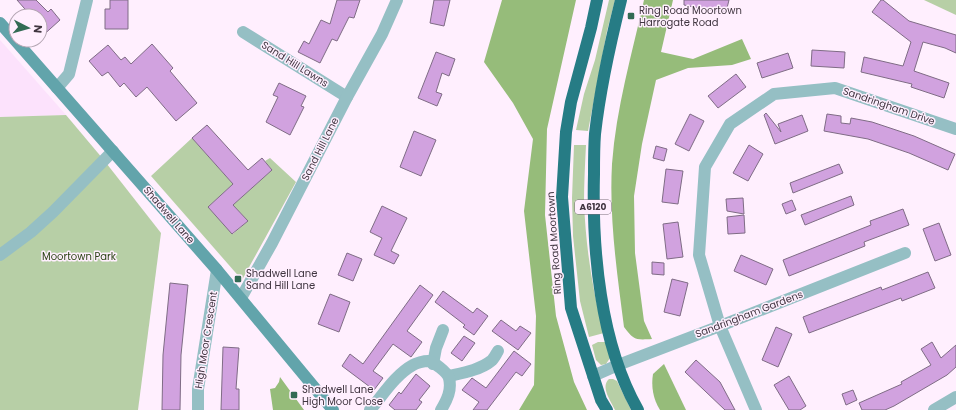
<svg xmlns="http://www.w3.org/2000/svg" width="956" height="410" font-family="Poppins,sans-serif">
<rect width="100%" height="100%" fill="#ffeffe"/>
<polygon fill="#fce2fc" points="0,40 66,115 0,117"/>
<g fill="#b7cfa6">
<polygon points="609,0 615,0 607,31 588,131 576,130 584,94 595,60"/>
<polygon points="924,0 956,0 956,15"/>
<polygon points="66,115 103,159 161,233 138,410 0,410 0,117"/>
<polygon points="192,138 233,184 208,207 233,234 248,221 233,205 272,170 265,161 270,158 296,182 242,280 151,176"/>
<path d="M 574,145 L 586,145 C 585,164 584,184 584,203 C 586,247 592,290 604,333 L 589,337 L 580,301 L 573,236 L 572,198 Z"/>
<polygon points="598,342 606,342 610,358 606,364 601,365 596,360 592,345"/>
<path d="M 609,379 L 613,379 L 617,381 L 631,410 L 615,410 C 611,401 600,387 609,379 Z"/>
</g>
<g fill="#96bc7a">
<polygon points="502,0 576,0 547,129 545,215 556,316 574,382 587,410 519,410 534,385 536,316 524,211 533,139 513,103 484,62"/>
<path d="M 644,0 L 673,0 L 661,52 L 693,59 L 742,39 L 751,59 L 732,65 L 688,68 L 656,80 L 642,144 L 634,196 L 635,253 L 644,321 L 652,339 C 635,340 634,340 624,327 C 617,273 609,218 612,164 C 616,108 632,54 644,0 Z"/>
<path d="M 664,364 L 686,410 L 660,410 C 653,399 651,386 653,374 Z"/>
<polygon points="280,377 304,410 273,410 270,389 275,388 279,382"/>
</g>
<g fill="#d1a2df" stroke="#7f6c85">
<polygon points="17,0 36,0 48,12 51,9 60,20 40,38 40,16 31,16"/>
<polygon points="110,0 128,0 128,29 105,29 105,9 110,9"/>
<polygon points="337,0 360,0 354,18 349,17 337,41 332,39 320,63 298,52 304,41 309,44 321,20 330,24"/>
<polygon points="434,0 450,0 444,26 430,23"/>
<polygon points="684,0 729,0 726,12 721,11 720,12 684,5"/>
<polygon points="881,0 883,0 909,21 956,35 956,53 945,48 923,42 914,71 949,83 944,98 911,87 912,84 861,72 864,57 903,66 911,42 872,12"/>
<polygon points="152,44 173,68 170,71 197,103 176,121 147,87 136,97 124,83 120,87 108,72 102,76 89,61 108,45 121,60 125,57 131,64"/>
<polygon points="812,50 845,52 844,68 811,66"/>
<polygon points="436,52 455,59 449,76 442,73 436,92 442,94 437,106 418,98"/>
<polygon points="788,53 793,68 762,78 757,63"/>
<polygon points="736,74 746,87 718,108 708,96"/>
<polygon points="279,83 306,96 301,106 304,107 290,135 266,122 278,97 273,95"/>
<polygon points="766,113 781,132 778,124 802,115 808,131 775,144 764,115"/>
<polygon points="690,114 704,121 689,151 675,144"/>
<polygon points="827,114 841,116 841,123 850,124 851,118 872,122 914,136 955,154 948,170 909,153 868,139 824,131"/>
<polygon points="207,125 248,170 262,158 272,170 233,205 248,221 232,234 208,207 233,184 192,138"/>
<polygon points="414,131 436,140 421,176 400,167"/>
<polygon points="749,145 763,154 748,181 733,173"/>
<polygon points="656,146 667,149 664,161 653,158"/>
<polygon points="839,164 843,173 793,193 790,183"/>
<polygon points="666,169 683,171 678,204 662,202"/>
<polygon points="851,196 854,205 805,225 801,215"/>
<polygon points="743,198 744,214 727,211 726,199"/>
<polygon points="792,200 796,210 786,214 782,204"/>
<polygon points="382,206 407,218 391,251 399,255 394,264 374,255 382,238 370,232"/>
<polygon points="903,209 909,225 864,242 865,246 789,276 783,260 871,225 870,221"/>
<polygon points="744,215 745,233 728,234 727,217"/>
<polygon points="678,222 683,257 667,259 663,224"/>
<polygon points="939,223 951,255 935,261 923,229"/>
<polygon points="347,253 362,259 353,281 338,275"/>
<polygon points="741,255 773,269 766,285 734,271"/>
<polygon points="652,262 664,263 664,275 652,274"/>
<polygon points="928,272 935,288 902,301 901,298 809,333 803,317 881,287 882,290"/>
<polygon points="672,279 688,283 680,316 664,312"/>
<polygon points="170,283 188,285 181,355 180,410 162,410 163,355"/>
<polygon points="420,285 433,295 407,331 422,342 411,357 393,344 373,371 383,378 374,390 342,366 350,354 363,364"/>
<polygon points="443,291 473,313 477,308 488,316 474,335 463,327 465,325 435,302"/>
<polygon points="330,294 350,302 339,332 318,324"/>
<polygon points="501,320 516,331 520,326 531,333 518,350 492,331"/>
<polygon points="776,327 792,334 778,367 762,360"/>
<polygon points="464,336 475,343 462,361 451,353"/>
<polygon points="932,342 941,358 956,345 956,367 947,375 894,406 885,410 862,410 859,403 902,384 901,382 931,365 921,349"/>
<polygon points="223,347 239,348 236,389 239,389 239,410 221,410"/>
<polygon points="514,351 531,364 522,376 516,372 487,410 473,410 479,402 462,390 472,378 486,388"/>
<polygon points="696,360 720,382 735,410 725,410 685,372"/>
<polygon points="416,374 430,386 419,400 422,402 416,410 395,410 389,405 399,392 401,394"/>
<polygon points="789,376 806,406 800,410 789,410 774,385"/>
<polygon points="853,390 857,400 846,405 842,394"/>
</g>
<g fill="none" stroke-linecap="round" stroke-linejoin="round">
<g stroke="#95bfc4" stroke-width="12">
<polyline points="243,32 347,97"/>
<polyline points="57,88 69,74 87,0"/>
<polyline points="0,255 31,232 53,212 113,151"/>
<polyline points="241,298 272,243 347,97 382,34 397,0"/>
<polyline points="433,364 436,348 443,330"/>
<path d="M 449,376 C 462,373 480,370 491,361 C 494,359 496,354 498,351"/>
<polyline points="593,376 618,365 720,326 905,253"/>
<polyline points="198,410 198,389 217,270"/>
<path d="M 370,410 C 383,395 395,375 413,365 C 416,363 424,361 428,361 C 434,362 447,372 449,378 C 452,390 447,400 441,410"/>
<polyline points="756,410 720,326 699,255 705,167 730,124 774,94 835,88 956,129"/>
<polyline points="934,410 956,397"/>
</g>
<polyline stroke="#62a4ab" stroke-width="12" points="0,23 217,270 333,410"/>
<g stroke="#267c85" stroke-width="12">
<polyline points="597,0 591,28 571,102 566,132 562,197 571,308 601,400 607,410"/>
<path d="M 621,0 C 610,44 600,89 595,134 C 594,147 594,161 594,174 C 592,250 600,343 638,410"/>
</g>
</g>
<g fill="#326b54" stroke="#ffeffe" stroke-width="1.5">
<rect x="627" y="12" width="8" height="8" rx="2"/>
<rect x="234" y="275" width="8" height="8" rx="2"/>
<rect x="290" y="391" width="8" height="8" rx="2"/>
</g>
<g text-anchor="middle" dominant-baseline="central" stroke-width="3" stroke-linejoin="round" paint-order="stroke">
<rect fill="#ffeffe" stroke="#796d79" stroke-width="1" x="575" y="200" width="36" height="14" rx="3"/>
<g font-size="9" font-weight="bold" fill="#403540">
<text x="593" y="207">A6120</text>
</g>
<g font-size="10" fill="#403540" stroke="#ffeffe" text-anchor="start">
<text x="639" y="10">Ring Road Moortown<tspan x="639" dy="12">Harrogate Road</tspan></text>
<text x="246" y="273">Shadwell Lane<tspan x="246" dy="12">Sand Hill Lane</tspan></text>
<text x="302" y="389">Shadwell Lane<tspan x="302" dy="12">High Moor Close</tspan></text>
</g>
<g font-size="10" fill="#403540" stroke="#ffeffe">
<text transform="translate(295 64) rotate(32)">Sand Hill Lawns</text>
<text transform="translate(889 106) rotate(19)">Sandringham Drive</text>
<text transform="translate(320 149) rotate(-63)">Sand Hill Lane</text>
<text transform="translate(169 215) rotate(49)">Shadwell Lane</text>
<text transform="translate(554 243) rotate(-94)">Ring Road Moortown</text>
<text transform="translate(749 314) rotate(-21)">Sandringham Gardens</text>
<text transform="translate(206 340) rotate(-81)">High Moor Crescent</text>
</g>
<g font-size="10" fill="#2a4213" stroke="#ffeffe">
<text x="79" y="256">Moortown Park</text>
</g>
</g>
<g transform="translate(28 28) rotate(96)"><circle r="19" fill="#ffeffe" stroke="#b3a5b2"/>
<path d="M0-3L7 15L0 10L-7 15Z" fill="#326b54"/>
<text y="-6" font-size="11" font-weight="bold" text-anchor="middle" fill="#403540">N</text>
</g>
</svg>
